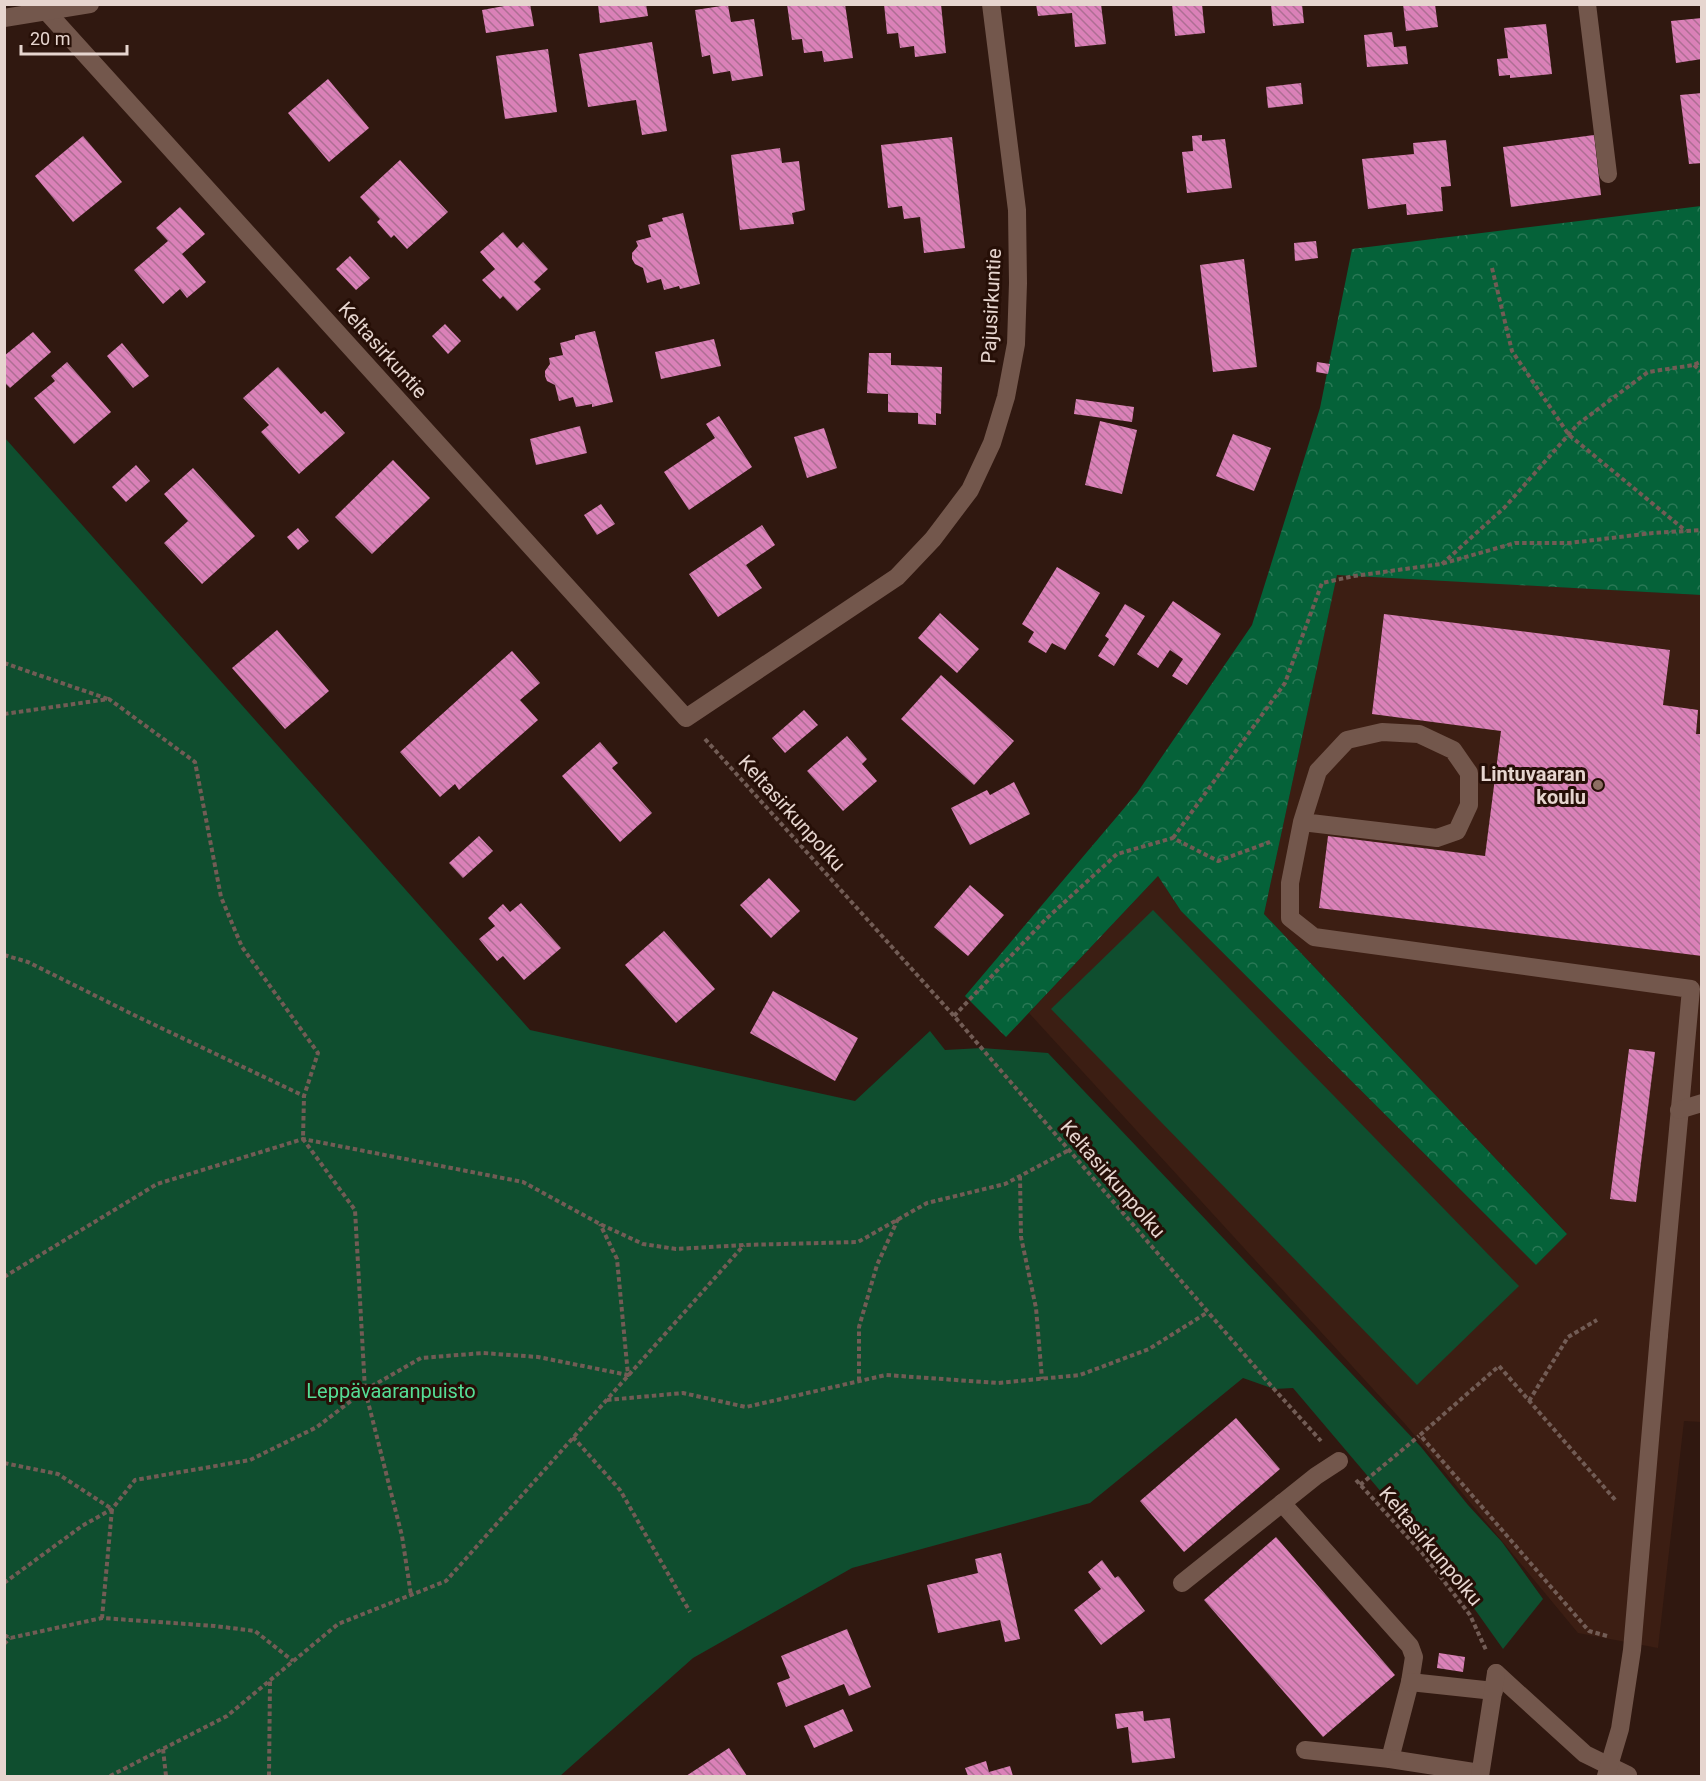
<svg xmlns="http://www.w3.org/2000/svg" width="1706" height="1781" font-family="Roboto,sans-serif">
<defs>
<pattern id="forest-crowns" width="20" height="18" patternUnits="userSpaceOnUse" patternTransform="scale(1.5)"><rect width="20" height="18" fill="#056239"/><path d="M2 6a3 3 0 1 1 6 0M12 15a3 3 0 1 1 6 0" fill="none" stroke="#297855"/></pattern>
<pattern id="building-back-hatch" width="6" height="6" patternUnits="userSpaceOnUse" patternTransform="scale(1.5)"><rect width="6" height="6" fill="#da81b8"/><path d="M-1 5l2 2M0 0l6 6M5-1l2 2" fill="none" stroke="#ad6e93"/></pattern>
</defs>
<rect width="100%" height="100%" fill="#301810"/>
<polygon fill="#3c1e13" points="1337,574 1701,595 1702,1422 1684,1421 1658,1648 1578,1633 1406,1425 1029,1013 1158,876 1181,911 1536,1265 1567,1234 1264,914"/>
<polygon fill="url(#forest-crowns)" points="1701,206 1701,595 1337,575 1264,914 1567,1234 1536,1265 1181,911 1158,876 1006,1037 965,996 1137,793 1252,625 1320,408 1352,249"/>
<g fill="#0f4e2f">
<polygon points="5,438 530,1030 855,1101 930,1031 945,1050 982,1048 1048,1053 1421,1447 1468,1505 1502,1542 1543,1599 1503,1649 1444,1566 1293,1388 1274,1389 1243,1378 1090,1503 852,1568 693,1658 560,1776 5,1776"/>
<polygon points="1153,910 1519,1286 1417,1385 1051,1009"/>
</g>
<g fill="url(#building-back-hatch)">
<polygon points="515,4 530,4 534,26 486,33 482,10"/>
<polygon points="598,4 646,4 648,16 600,23"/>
<polygon points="787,4 845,4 853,58 824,62 822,51 804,53 802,39 792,40"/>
<polygon points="884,4 941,4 946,53 915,57 914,46 900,48 898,33 887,34"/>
<polygon points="1036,4 1101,4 1106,44 1075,47 1072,13 1038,16"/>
<polygon points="1172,4 1202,4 1205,33 1175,36"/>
<polygon points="1271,4 1302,4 1304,23 1273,26"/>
<polygon points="1403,4 1435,4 1438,27 1406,31"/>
<polygon points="728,5 731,22 754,19 763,76 732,81 730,71 713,74 710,55 702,57 695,10"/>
<polygon points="1702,18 1702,59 1676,63 1671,21"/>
<polygon points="1546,24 1552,74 1510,78 1510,75 1499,76 1497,59 1508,58 1504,28"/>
<polygon points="1392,32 1394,47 1406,46 1408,64 1367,67 1364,35"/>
<polygon points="652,42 667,131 642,135 636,100 588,107 579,54"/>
<polygon points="548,49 557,112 505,119 496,56"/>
<polygon points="328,79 369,128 329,162 288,113"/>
<polygon points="1301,83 1303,104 1268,108 1266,87"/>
<polygon points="1702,93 1702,163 1689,164 1680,95"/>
<polygon points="1202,135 1202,141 1225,139 1232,188 1187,193 1182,152 1193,151 1192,136"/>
<polygon points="1594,135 1601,195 1511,207 1503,147"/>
<polygon points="83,136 122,182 73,222 35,176"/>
<polygon points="952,137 965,248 924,253 920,217 904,219 902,206 888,208 881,145"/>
<polygon points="1446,140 1451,186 1441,187 1443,211 1407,215 1406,204 1368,209 1362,159 1414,154 1413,143"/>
<polygon points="780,148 782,163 799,161 805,210 792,213 794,224 740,230 731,155"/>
<polygon points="400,160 448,212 407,249 394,235 391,238 377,222 380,219 360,197"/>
<polygon points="180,207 205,234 182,254 206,282 187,298 180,289 163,304 134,270 168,241 156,228"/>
<polygon points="683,213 700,284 680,289 679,286 664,290 661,279 647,283 643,268 635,264 632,259 632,253 638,246 636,241 651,237 648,225 663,221 662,218"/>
<polygon points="503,232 517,248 523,242 548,269 534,282 541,289 517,311 503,296 500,299 482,280 495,269 480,252"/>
<polygon points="1316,241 1318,258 1295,261 1294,243"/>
<polygon points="350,256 370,278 356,290 336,269"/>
<polygon points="1244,259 1257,367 1213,372 1200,265"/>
<polygon points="445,324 461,341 448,354 432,336"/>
<polygon points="595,331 613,402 592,407 592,404 576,407 573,397 559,401 555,385 547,381 545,376 545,371 550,364 549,358 563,355 560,343 575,339 575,336 577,335"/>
<polygon points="33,332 51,352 10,388 4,382 4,356"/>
<polygon points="714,339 721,366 661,379 655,352"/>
<polygon points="122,343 149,376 133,388 107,356"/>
<polygon points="869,353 891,353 891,365 942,367 941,414 936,413 936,425 918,424 918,413 888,412 888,394 867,393"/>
<polygon points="67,362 111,412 74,444 34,398 55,381 51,376"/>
<polygon points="1317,362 1330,364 1328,374 1316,372"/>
<polygon points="278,367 321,414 325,411 345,433 299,474 261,432 269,425 243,398"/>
<polygon points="1076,399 1134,407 1132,422 1074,414"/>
<polygon points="719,416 752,467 689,510 664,472 715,438 706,424"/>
<polygon points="1100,421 1137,430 1122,494 1085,485"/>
<polygon points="580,426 587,453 536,465 530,439"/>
<polygon points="824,428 837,468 807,478 794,437"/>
<polygon points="1233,434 1271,448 1254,491 1216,476"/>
<polygon points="393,460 430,498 372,554 335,517"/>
<polygon points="136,465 150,481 126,502 112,487"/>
<polygon points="193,468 255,536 202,584 164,543 188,521 164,494"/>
<polygon points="601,504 615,524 597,535 584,515"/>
<polygon points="762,525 775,545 746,565 762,588 718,617 689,574"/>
<polygon points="298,528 309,541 298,550 287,537"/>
<polygon points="1057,567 1100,593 1065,650 1052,643 1046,653 1028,642 1034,632 1022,624"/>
<polygon points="1173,601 1221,634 1187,685 1172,676 1183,659 1170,650 1158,668 1137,654"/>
<polygon points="1125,604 1145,616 1114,666 1098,656 1109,639 1105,636"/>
<polygon points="940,613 979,649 957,673 918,638"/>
<polygon points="1384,614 1670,650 1663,705 1698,710 1696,734 1702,734 1702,956 1319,908 1328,836 1485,856 1501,731 1372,714"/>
<polygon points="277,630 329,691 285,729 232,668"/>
<polygon points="512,651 540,683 520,700 538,720 459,790 455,784 440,797 400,752"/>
<polygon points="941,675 1014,741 974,785 901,719"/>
<polygon points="804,710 818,725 785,753 772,738"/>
<polygon points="847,736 867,759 862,764 877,781 843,811 807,771"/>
<polygon points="600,742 618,763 612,768 652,813 620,842 562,776"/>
<polygon points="1014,782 1030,814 970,845 951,808 987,790 990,795"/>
<polygon points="479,836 493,851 463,878 449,863"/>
<polygon points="769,878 800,911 771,938 740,905"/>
<polygon points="970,885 1004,915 968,956 934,927"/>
<polygon points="521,903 561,948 524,980 503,956 497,961 479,939 495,926 488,918 503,904 510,912"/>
<polygon points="664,931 715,989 676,1023 625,965"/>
<polygon points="773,991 858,1038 835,1081 750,1033"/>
<polygon points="1629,1049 1655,1052 1636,1202 1610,1199"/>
<polygon points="1236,1418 1280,1469 1184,1552 1140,1501"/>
<polygon points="1276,1537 1395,1675 1323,1737 1204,1600"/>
<polygon points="1001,1553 1020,1639 1005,1642 1000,1620 938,1633 927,1585 978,1573 975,1559"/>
<polygon points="1102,1560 1115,1578 1118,1576 1120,1578 1145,1611 1101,1645 1074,1610 1101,1589 1088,1572"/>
<polygon points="847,1629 871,1687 849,1696 844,1684 786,1707 777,1683 790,1678 781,1656"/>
<polygon points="1439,1653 1465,1657 1463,1672 1437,1668"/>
<polygon points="843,1709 853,1731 814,1748 804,1726"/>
<polygon points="1143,1711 1144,1721 1170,1718 1175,1758 1132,1763 1128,1727 1117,1729 1115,1714"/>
<polygon points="729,1748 747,1776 686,1776"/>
<polygon points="986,1761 989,1772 1010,1766 1013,1776 968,1776 965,1768"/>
</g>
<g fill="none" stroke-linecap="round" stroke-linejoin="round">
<g stroke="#725c55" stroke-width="4" stroke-dasharray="4.5 3" stroke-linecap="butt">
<polyline points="1492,268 1512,351 1569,435 1686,531"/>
<polyline points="1694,365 1702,372"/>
<polyline points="1442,564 1505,507 1578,424 1648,372 1694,365 1702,361"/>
<polyline points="4,663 108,699"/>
<polyline points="4,714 109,699 195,762 221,897 242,947 318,1053 304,1096 303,1139 355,1210 365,1390 402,1536 411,1595"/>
<polyline points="705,739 954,1016 1274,1389 1321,1441"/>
<polyline points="1173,838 1285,683 1322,583 1354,576 1441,564 1515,543 1569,543 1653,533 1702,530"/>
<polyline points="4,955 28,962 136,1016 304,1096"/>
<polyline points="954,1016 1045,920 1117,854 1173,838 1218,861 1270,842"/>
<polyline points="1020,1176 1021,1237 1036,1308 1042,1379"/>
<polyline points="4,1277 157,1184 303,1139 523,1182 600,1224 643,1244 676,1249 744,1245 858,1242 927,1203 1005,1184 1069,1150"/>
<polyline points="859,1381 859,1327 877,1265 898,1219"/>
<polyline points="607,1400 683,1393 746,1407 886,1375 998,1383 1080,1375 1149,1349 1208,1312"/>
<polyline points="1529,1401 1568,1337 1597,1320"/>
<polyline points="573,1437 620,1490 690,1612"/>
<polyline points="4,1463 58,1474 112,1509 102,1618"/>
<polyline points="1356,1480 1423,1554 1470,1615 1486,1650"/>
<polyline points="1360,1485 1419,1436"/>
<polyline points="4,1583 82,1526 112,1509 135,1480 250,1460 317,1427 365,1390 421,1358 483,1353 538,1357 628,1375 617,1259 600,1224"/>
<polyline points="4,1635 10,1638 102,1618 215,1626 255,1631 293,1661"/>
<polyline points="1607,1636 1589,1631 1420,1435 1499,1366 1617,1502"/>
<polyline points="4,1644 10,1638"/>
<polyline points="163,1749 166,1776"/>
<polyline points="110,1776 227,1716 338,1624 446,1581 744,1245"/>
<polyline points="269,1776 270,1681"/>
</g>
<g stroke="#73574c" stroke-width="18">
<polyline points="1587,4 1608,174"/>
<polyline points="1302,822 1437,838 1457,831 1469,805 1469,773 1453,750 1419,734 1382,732 1347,740 1318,771 1302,822 1290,883 1290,918 1314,937 1691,989 1659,1335"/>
<polyline points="1679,1110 1702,1103"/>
<polyline points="1282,1503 1410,1646 1414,1657 1410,1682 1390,1759"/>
<polyline points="1182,1583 1316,1476 1339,1461"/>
<polyline points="1496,1673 1585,1754 1628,1775"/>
<polyline points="1410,1682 1494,1691"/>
<polyline points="1305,1750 1390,1759 1480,1773"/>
</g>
<g stroke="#73574c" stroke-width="18">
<polyline points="46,11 686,718 897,577 933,539 970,490 992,443 1006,397 1016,344 1018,283 1017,210 991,4"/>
<polyline points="4,18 90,4"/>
<polyline points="1480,1776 1496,1673"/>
<polyline points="1606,1776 1620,1729 1632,1650 1659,1335"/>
</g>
</g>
<circle fill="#8d6e63" stroke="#260f07" stroke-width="2" cx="1598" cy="785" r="6"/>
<g text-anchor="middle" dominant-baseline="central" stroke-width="6" stroke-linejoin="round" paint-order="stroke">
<g font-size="20" fill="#e6d5cf" stroke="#260f07">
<text transform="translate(991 306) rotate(-87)">Pajusirkuntie</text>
<text transform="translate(383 350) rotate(48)">Keltasirkuntie</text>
<text transform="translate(792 813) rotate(48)">Keltasirkunpolku</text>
<text transform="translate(1113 1179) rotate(49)">Keltasirkunpolku</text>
<text transform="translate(1431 1546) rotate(50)">Keltasirkunpolku</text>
</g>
<g font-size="20" font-weight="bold" fill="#e6d5cf" stroke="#260f07" text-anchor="end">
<text x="1586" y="774">Lintuvaaran<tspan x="1586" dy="23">koulu</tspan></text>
</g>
<g font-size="20" fill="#55de95" stroke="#260f07">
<text x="391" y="1391">Leppävaaranpuisto</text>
</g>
</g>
<rect width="1706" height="1781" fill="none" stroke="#e6d5cf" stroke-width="12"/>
<path d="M21 45v9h106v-9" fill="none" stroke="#e6d5cf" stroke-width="3"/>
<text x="30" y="45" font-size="18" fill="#e6d5cf" stroke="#260f07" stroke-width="4.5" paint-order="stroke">20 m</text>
</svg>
